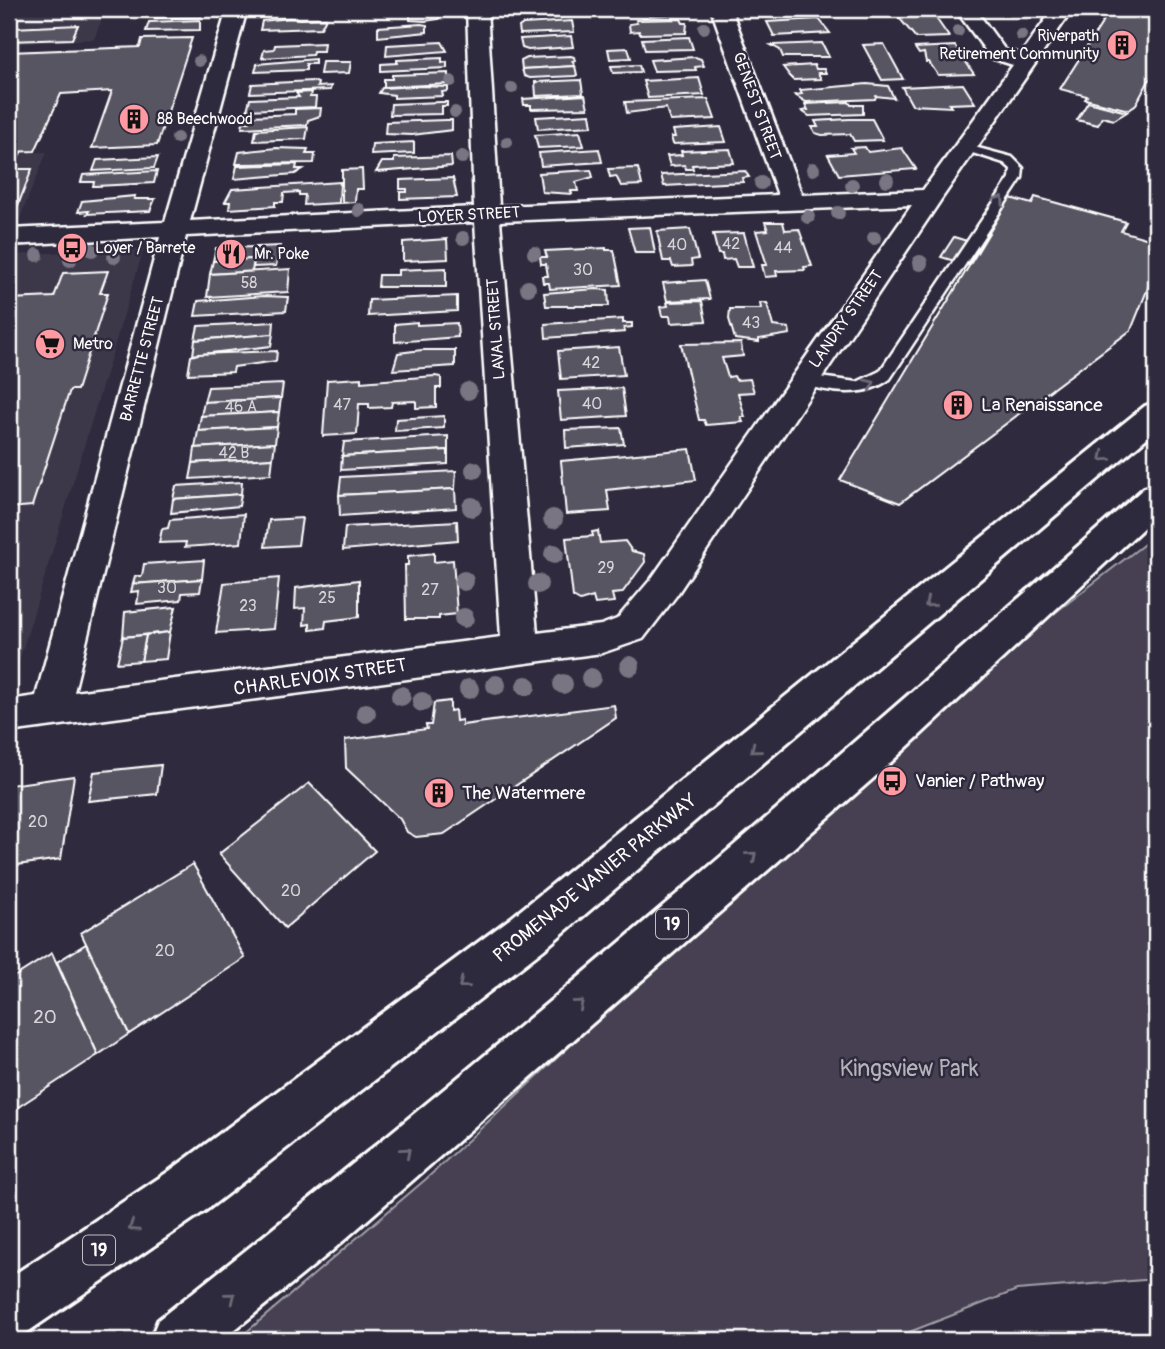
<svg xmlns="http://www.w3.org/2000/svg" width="1165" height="1349" font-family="Pangolin,sans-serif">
<rect width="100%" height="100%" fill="#2f2a3d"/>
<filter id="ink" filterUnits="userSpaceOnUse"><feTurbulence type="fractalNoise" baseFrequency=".0143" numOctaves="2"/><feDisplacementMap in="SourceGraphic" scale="14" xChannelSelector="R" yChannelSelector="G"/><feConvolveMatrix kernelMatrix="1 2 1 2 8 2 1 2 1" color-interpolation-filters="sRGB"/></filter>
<g filter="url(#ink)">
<g fill="#3c3749">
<polygon points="9,9 106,9 94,39 9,44"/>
<polygon points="47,152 17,225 9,225 9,153"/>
<polygon points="144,248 14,678 9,678 9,255"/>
</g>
<polygon fill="#464152" stroke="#a2a0a8" stroke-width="2" points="1156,535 1156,1279 1017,1290 889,1340 237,1340 426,1179 960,686"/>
<g fill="#595564" stroke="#fff" stroke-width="2">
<polygon points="146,9 204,9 201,17 154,18 156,13 144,13"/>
<polygon points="410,9 445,9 439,11 439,19 425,21 410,20"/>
<polygon points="549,9 560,10 561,18 523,20 521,10"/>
<polygon points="647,9 684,9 685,11 681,11 682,14 649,16"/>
<polygon points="764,9 804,9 806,14 765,16"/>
<polygon points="1111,9 1135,9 1156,14 1156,77 1151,77 1135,106 1129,110 1085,99 1087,96 1060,89"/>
<polygon points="931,11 949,37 916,38 895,13"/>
<polygon points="289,18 300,19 326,18 321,28 260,30 262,21"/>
<polygon points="681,19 683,23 687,23 686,33 640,34 639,31 630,32 629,24 637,23 636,20"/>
<polygon points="819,19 830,33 774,36 767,22"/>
<polygon points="200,20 200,30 146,31 149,22"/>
<polygon points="572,21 574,32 520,34 519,27 523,24"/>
<polygon points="421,24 427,25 427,32 378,37 378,27"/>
<polygon points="78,25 72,39 9,41 12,28"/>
<polygon points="571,36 573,47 528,50 522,48 520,39"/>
<polygon points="689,37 693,49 645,50 642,39"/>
<polygon points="192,38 157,145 92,148 112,91 61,94 35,151 9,152 9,52 140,47 142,39"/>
<polygon points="442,42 447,51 386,56 387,45"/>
<polygon points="324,43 323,51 313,51 312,55 262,58 264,50 274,49 275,45"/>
<polygon points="822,43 829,57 783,57 780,50 771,45"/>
<polygon points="884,44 903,79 882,80 863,45"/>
<polygon points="955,46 974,74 938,75 929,62 926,62 924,53 919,54 915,48"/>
<polygon points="628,48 631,58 610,59 608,49"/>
<polygon points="571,56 574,57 575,61 572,61 575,66 522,69 521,61 527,58"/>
<polygon points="695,57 701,59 704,66 695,67 696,70 654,71 650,60"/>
<polygon points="442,58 442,63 447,62 447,68 381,71 381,64 397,63 397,60"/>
<polygon points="315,59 315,64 306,64 306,70 255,72 257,64"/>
<polygon points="322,62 351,62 349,73 320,74"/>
<polygon points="639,65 641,72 613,73 611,66"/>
<polygon points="814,65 816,69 824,69 826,73 818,73 821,79 793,80 783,67"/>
<polygon points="575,66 577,75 575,76 530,78 524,76 522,69"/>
<polygon points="448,73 448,84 384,87 384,79 392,79 392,75"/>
<polygon points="699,78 704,95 648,98 643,81"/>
<polygon points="581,80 583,94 536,96 535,82"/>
<polygon points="313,81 318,83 317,87 331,86 330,90 250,93 252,84"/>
<polygon points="867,84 888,86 894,98 876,96 875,99 806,102 795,95 802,94 800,90"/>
<polygon points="963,84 975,103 949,104 951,107 912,105 902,87"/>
<polygon points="419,86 448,87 448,91 442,92 443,96 394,98 394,95 379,93 382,88"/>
<polygon points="311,92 310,97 316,97 315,107 247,110 250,99 299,97 296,93"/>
<polygon points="585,95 588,108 531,109 531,105 524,105 523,99"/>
<polygon points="708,99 715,119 670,121 666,108 627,113 625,102"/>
<polygon points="441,102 447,102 447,106 442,106 442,114 390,115 391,104"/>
<polygon points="849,102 851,105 863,105 863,114 809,116 802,111 808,110 805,104"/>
<polygon points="1088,102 1127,112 1114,120 1102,117 1098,125 1077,120"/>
<polygon points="321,108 320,116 308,120 307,125 242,128 243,122 250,122 251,116 295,114 295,109"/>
<polygon points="590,114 592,126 538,129 536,117"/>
<polygon points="849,119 872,119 883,140 854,141 850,134 822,135 815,133 812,127 818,127 815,121"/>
<polygon points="446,120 452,120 452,130 412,135 385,134 386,122"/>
<polygon points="308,127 306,139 254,141 256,130"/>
<polygon points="721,127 726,142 673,144 671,137 675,137 673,130"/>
<polygon points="580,132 584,146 538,148 535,135"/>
<polygon points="414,142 414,153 371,155 372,144"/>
<polygon points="865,147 868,152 902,148 916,169 839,175 828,155 854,153 851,148"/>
<polygon points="276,148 308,149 306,154 315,154 314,163 236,164 239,152"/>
<polygon points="599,149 602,162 541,166 539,153"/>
<polygon points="730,149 734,163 692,165 693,169 686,169 685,165 670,166 667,156 682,155 681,151"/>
<polygon points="21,152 14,169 32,169 15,213 9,213 9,153"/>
<polygon points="451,156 452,166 376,172 382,162 394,162 394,158"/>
<polygon points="158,157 154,168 93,171 97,160"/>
<polygon points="297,164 296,169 303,169 295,174 234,179 237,166"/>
<polygon points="638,168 642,185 621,186 616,176 610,177 608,169"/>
<polygon points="362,169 363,189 356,189 355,202 342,203 342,170"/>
<polygon points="591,170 593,177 576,182 578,191 571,191 572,194 542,192 539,173"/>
<polygon points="157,171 154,183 96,186 93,186 94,182 81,182 83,175"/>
<polygon points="745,171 749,177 742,178 743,182 664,186 661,175"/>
<polygon points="453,178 457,197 400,199 400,192 407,192 407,189 400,189 400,180"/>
<polygon points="340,182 339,203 304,205 305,195 299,195 299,192 284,193 283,202 275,202 275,206 229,209 230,202 225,202 232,189"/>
<polygon points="135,196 134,199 155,199 150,211 87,214 89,211 78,212 82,201"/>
<polygon points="1035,197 1126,222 1121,231 1156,241 1156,268 1131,330 900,503 840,480 1010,198 1032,204"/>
<polygon points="765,222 783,222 785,230 799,229 812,266 804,267 805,270 776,271 777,276 765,277 762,265 767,265 756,231 768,230"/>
<polygon points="650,227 655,253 635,253 628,228"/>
<polygon points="690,229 698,259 691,260 692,266 673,267 671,261 663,261 657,231"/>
<polygon points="744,233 753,267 737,267 734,259 723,260 722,254 718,254 713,234"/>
<polygon points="954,237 980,245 968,265 941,257"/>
<polygon points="447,239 448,259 403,261 403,242"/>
<polygon points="280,246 276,266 253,267 257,247"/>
<polygon points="257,247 254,259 213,261 216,248"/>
<polygon points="606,248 606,250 614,250 621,285 550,289 549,283 543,283 542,276 548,276 546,264 541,264 540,257 547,257 545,251"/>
<polygon points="254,259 252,272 210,274 213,261"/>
<polygon points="446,268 446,287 378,287 379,275 398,275 398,270"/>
<polygon points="290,269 288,292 207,297 210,274"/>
<polygon points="108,271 100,293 108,293 77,390 70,390 32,506 9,508 9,299 54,297 63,273"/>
<polygon points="705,280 710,299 667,301 663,283"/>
<polygon points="596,289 608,290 609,306 546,306 544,293"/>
<polygon points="264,296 288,297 286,311 195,316 198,301"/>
<polygon points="457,296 457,311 368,316 369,300"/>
<polygon points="702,301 706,321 671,323 670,316 662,316 660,307 668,306 667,302"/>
<polygon points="760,303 767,303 773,326 789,328 790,334 759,339 759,342 735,339 729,319 730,309 761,309"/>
<polygon points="623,319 623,323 632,323 632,327 624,328 625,332 546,338 545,324"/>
<polygon points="274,322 273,334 195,340 198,326"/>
<polygon points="417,322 417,325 457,323 458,337 395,342 395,324"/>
<polygon points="273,334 271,346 193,355 195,340"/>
<polygon points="741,343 743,356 722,358 728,377 734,376 736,380 750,379 754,392 738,393 745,417 741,417 743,422 706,425 704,420 699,420 681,344"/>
<polygon points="619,347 624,375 561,379 558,351"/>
<polygon points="422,350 455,350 455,366 393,370 398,353"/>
<polygon points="277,351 276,361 234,367 233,372 188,374 191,356 198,354"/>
<polygon points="435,376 441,377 441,388 436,388 436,407 416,408 416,401 392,402 391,407 369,408 369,404 359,404 357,434 323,436 327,380 361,378 361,382"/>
<polygon points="283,384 281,398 204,402 208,387"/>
<polygon points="622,388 626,416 561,420 558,391"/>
<polygon points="281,398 279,412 201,416 204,402"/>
<polygon points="279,412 277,427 198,431 201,416"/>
<polygon points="444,416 444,428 395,431 396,419"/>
<polygon points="277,427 275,443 195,448 198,431"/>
<polygon points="621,428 624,444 566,448 565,430"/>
<polygon points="448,436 448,450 342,456 344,442"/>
<polygon points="275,443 273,458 193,463 195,448"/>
<polygon points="690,449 696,480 607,490 610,511 566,514 561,461"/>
<polygon points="448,450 448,464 341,470 342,456"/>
<polygon points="273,458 271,474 190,479 193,463"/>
<polygon points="456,471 455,489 339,495 341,477"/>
<polygon points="242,482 241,494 173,499 176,486"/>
<polygon points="455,489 456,508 340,516 339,495"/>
<polygon points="241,494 239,506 171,513 173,499"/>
<polygon points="244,514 241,543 185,547 186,542 159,543 162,529 168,528 170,520"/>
<polygon points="302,518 298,545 265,547 269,520"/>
<polygon points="457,521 458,540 343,550 345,527"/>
<polygon points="598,531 600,543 625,541 632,551 644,554 645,562 622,593 612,594 614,602 595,604 593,597 580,601 573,597 566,538 593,536 592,532"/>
<polygon points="434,553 434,562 453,560 457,614 439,616 439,619 406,619 405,565 408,565 408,556"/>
<polygon points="204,560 202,579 133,584 135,576 142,576 144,564"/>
<polygon points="279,578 274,629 216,633 224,583"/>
<polygon points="202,579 200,592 182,593 181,600 137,604 139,591 131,592 133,584"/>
<polygon points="359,580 359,617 326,621 325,628 310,630 310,624 304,625 305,608 295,609 296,588"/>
<polygon points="176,607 170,632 123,637 125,612"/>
<polygon points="170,632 166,659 141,661 146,635"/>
<polygon points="146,635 141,661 117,663 123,637"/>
<polygon points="450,701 450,711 455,710 456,721 462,720 462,725 614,705 616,718 444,834 416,837 407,832 400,819 346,768 345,740 427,729 426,725 431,725 434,703"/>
<polygon points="161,765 157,794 88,801 94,772"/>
<polygon points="74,776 61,859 9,866 9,785"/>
<polygon points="309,783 375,851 285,928 219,854"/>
<polygon points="193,864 245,958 129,1034 81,933"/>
<polygon points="86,944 129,1034 98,1055 57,962"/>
<polygon points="52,953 98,1055 9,1113 9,980"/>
</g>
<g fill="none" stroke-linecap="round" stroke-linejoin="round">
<g stroke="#fff" stroke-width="5">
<path id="service" d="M 963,144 L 1012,157 L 1023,168 L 1022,178 L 890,379 C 864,399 829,392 799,384 L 796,380 L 804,375 L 857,382 L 880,371 L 1010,178 L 1011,169 L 1004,163 L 963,150 Z"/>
</g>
<g stroke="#fff" stroke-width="5">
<path id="minor" d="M 227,9 L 247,9 L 190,221 L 474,207 L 467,9 L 487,9 L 499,206 L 778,195 L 711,9 L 731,9 L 802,195 L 923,190 L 1013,65 L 991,58 L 955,9 L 975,9 L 1005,50 L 1021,54 L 1053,9 L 1073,9 L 942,198 L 676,596 L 643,639 L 602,653 L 9,732 L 9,700 L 36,696 L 160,237 L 9,245 L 9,229 L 165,222 ZM 912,205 L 652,578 L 617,619 L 601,625 L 537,633 L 500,221 ZM 475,222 L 501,637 L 74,692 L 186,236 Z"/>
</g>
<g stroke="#fff" stroke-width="6">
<g id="primary">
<polygon points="1156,402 1156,430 543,950 209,1208 29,1331 9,1339 9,1278 171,1170 511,918 1145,406"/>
<path d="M 1156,485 L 1156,516 L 877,775 L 328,1254 L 222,1340 L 150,1340 L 158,1320 C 496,1054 822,773 1144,488 Z"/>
</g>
</g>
<use href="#service" fill="#2f2a3d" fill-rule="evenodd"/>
<use href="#minor" fill="#2f2a3d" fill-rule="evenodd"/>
<use href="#primary" fill="#2f2a3d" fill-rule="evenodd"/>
</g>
<g fill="#797582">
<circle cx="704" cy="28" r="6"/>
<circle cx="958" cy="31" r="6"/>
<circle cx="1021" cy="35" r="6"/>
<circle cx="199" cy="61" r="6"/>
<circle cx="451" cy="81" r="6"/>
<circle cx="512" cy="88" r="6"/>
<circle cx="455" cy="112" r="6"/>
<circle cx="177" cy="138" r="6"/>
<circle cx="507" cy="142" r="6"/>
<circle cx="462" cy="157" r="7"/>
<circle cx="813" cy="169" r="7"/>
<circle cx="887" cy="180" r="7"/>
<circle cx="761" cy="183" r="7"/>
<circle cx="852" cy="185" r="7"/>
<circle cx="359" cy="210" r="7"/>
<circle cx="838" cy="213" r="7"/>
<circle cx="808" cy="217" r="7"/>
<circle cx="463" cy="238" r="7"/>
<circle cx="874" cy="238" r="7"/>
<circle cx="92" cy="250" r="7"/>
<circle cx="534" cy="253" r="7"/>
<circle cx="37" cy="255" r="7"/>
<circle cx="114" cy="257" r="7"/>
<circle cx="70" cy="260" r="7"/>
<circle cx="920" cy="263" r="8"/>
<circle cx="528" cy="288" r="8"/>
<circle cx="468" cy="391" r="9"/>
<circle cx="474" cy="470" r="9"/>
<circle cx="472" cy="507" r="10"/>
<circle cx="553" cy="519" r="10"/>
<circle cx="554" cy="554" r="10"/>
<circle cx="464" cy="581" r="10"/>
<circle cx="538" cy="584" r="10"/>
<circle cx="464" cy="618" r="10"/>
<circle cx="630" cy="666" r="10"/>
<circle cx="591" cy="678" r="10"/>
<circle cx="563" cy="684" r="10"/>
<circle cx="496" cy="685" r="10"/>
<circle cx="526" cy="686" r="10"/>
<circle cx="469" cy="689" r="10"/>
<circle cx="401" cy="696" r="10"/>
<circle cx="422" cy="702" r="10"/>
<circle cx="366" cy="713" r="10"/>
</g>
<defs><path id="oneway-chevron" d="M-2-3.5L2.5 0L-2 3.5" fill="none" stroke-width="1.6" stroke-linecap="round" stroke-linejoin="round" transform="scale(1.75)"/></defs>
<g stroke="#6d6a77">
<use href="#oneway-chevron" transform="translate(1000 200) rotate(-56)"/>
<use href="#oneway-chevron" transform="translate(870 384) rotate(-24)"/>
<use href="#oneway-chevron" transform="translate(1104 457) rotate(140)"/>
<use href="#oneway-chevron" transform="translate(929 603) rotate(140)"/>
<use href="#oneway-chevron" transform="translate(755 749) rotate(141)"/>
<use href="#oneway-chevron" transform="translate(752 856) rotate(-41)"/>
<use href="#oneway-chevron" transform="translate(463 984) rotate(142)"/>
<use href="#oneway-chevron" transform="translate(579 1004) rotate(-41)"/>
<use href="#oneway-chevron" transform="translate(406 1152) rotate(-41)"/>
<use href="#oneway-chevron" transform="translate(133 1227) rotate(146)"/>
<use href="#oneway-chevron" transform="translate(231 1297) rotate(-39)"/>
</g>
</g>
<defs>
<g id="building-disc" transform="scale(1.575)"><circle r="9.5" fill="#ff9aa2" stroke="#2f2a3d"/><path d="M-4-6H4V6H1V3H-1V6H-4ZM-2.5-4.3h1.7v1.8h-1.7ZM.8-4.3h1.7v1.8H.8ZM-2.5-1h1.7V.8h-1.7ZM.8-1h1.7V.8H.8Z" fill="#111"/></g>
<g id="bus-disc" transform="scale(1.575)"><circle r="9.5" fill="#ff9aa2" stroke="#2f2a3d"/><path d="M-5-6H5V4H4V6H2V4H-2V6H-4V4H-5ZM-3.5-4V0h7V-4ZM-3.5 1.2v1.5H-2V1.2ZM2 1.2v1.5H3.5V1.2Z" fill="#111"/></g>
<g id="restaurant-disc" transform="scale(1.575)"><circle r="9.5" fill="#ff9aa2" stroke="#2f2a3d"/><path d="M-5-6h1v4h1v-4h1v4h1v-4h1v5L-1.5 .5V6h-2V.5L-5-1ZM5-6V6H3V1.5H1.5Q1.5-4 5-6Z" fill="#111"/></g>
<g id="supermarket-disc" transform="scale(1.575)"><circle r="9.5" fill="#ff9aa2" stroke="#2f2a3d"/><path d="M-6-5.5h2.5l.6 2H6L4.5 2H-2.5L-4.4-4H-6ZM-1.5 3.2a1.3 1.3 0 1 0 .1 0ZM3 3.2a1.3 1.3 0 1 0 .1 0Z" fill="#111"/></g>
</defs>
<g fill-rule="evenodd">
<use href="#building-disc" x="1122" y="45"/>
<use href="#building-disc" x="134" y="119"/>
<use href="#bus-disc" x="72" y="248"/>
<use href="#restaurant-disc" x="231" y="254"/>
<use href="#supermarket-disc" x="50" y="344"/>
<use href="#building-disc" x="958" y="405"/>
<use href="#bus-disc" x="892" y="781"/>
<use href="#building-disc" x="439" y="793"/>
</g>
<g text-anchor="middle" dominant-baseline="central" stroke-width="5" stroke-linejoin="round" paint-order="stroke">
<g font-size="16" fill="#fff" stroke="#2f2a3d" text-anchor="start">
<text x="1099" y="36" text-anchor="end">Riverpath<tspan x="1099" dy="18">Retirement Community</tspan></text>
<text x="157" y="119">88 Beechwood</text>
<text x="95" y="248">Loyer / Barrete</text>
<text x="254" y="254">Mr. Poke</text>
<text x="73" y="344">Metro</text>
</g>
<g font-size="16" fill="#fff" stroke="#2f2a3d">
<text transform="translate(757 106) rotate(70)">GENEST STREET</text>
<text transform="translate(469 215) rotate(-3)">LOYER STREET</text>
<text transform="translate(846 319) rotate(-55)">LANDRY STREET</text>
<text transform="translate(496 329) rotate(-94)">LAVAL STREET</text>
<text transform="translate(142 359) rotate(-75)">BARRETTE STREET</text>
</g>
<g font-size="16" fill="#d6d4d8">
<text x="731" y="244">42</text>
<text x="677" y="245">40</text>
<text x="783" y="248">44</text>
<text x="583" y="270">30</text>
<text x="249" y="283">58</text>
<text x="751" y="323">43</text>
<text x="591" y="363">42</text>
<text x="592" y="404">40</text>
<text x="342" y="405">47</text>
<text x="241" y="407">46 A</text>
<text x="234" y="453">42 B</text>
<text x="606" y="568">29</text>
<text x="167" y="588">30</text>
<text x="430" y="590">27</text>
<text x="327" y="598">25</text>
<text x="248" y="606">23</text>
<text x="38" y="822">20</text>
<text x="291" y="891">20</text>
<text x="165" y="951">20</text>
</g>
<g fill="#2f2a3d" stroke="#c1bfc5" stroke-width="2">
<rect x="656" y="909.5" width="32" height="29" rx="5"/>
<rect x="83" y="1235.5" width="32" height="29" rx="5"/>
</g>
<g font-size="18" font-weight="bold" fill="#fff">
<text x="672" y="924">19</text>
<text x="99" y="1250">19</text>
</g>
<g font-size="19" fill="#fff" stroke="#2f2a3d" text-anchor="start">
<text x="981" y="405">La Renaissance</text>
<text x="915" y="781">Vanier / Pathway</text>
<text x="462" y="793">The Watermere</text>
</g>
<g font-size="19" fill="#fff" stroke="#2f2a3d">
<text transform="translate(320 677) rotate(-8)">CHARLEVOIX STREET</text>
<text transform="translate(595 878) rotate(-39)">PROMENADE VANIER PARKWAY</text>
</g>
<g font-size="19" fill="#d6d4d8">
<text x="45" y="1017">20</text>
</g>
<g font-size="23" fill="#b5b3ba" stroke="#2f2a3d">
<text x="909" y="1068">Kingsview Park</text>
</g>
</g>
<rect width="1165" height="1349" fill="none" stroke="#2f2a3d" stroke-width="35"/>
<rect x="18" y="18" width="1130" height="1314" fill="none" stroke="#fff" stroke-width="2.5" filter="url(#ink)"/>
</svg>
